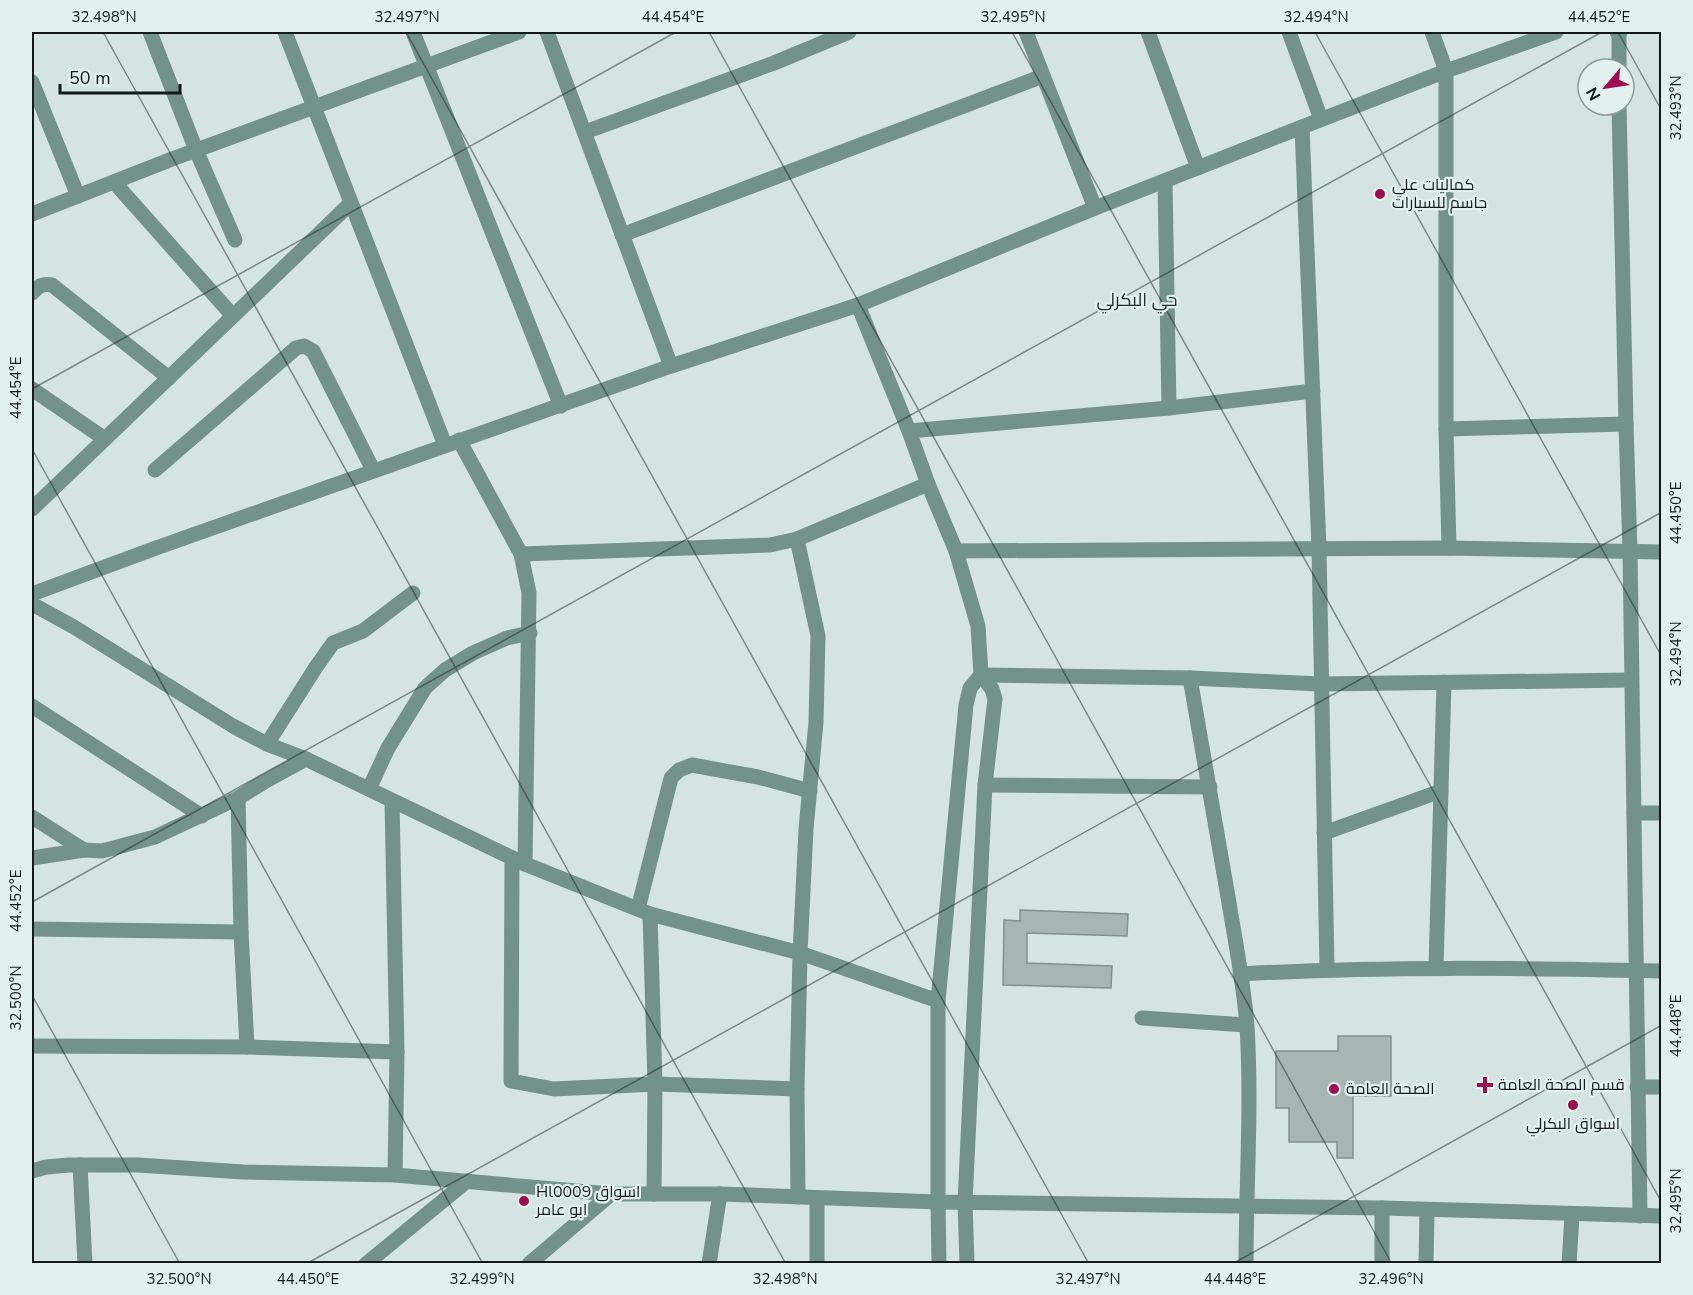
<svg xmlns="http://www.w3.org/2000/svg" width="1693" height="1295" font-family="'Nunito Sans',Cairo,sans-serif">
<rect width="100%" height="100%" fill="#d4e4e1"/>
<g fill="#a7b6b3" stroke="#83918e" stroke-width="1.5">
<polygon points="1020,910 1128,914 1127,936 1027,933 1027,963 1112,966 1111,988 1003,985 1004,920 1020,921"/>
<polygon points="1338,1036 1391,1036 1391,1096 1353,1096 1353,1158 1337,1158 1337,1142 1289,1142 1289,1108 1276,1108 1276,1051 1338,1051"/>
</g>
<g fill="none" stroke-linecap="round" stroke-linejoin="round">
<g stroke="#73928c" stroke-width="15">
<polyline points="150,32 196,150 235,240"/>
<polyline points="285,32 445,445"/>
<polyline points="413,32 561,406"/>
<polyline points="547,32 671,366"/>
<polyline points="1026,32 1095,208"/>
<polyline points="1148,32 1198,168"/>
<polyline points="1432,32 1446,71 1446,429 1449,548"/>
<polyline points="1619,32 1619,69"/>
<polyline points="32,82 78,196"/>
<polyline points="1619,105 1626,424 1630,552 1640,1216"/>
<polyline points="1302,127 1319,548 1327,969"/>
<polyline points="585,132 774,63 849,32"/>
<polyline points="1165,181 1169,408"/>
<polyline points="114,182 233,316"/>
<polyline points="32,214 172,159 519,32"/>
<polyline points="622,235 1043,76"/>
<path d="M 32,293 C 38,286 43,283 52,285 L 169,378"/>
<polyline points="32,389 105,439"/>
<polyline points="1446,429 1626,424"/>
<polyline points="909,431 1169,408 1313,391"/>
<polyline points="459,440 521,554 529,593 525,864"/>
<polyline points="155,470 296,348 304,346 313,351 373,470"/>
<polyline points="32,509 351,203"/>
<polyline points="797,539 818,636 816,722 806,829 800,953 797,1089 798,1197"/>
<polyline points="956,551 1449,548 1662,552"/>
<polyline points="521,554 770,545 797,539 928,484"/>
<polyline points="32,604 74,627 233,726 267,744 306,759 525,864 650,914 800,953 938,1001"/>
<polyline points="981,675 1190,678 1321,684 1631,680"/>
<path d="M 1190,678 C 1203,751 1216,824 1228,897 C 1235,940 1244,984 1247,1027 C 1252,1106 1246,1185 1246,1264"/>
<polyline points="32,706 202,816"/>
<polyline points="267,744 316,667 333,643 363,631 413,593"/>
<polyline points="985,785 1210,787"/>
<polyline points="369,789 388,748 425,688 445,670 473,653 507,638 530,633"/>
<polyline points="238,798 241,932 247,1047"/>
<polyline points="392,801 397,1052 395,1175"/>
<polyline points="1634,813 1662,813"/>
<polyline points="32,817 84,850"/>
<polyline points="1324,833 1441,791"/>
<polyline points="32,858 84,850 102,851 155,837 238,798 264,782 306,759"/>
<polyline points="512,858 511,1081 554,1089 655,1084 797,1089"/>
<polyline points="638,909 671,778 679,770 692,765 758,777 810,791"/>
<polyline points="650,914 655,1084 654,1194"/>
<polyline points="32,929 241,932"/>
<polyline points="1436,968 1444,682"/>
<path d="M 1240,974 C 1381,966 1521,968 1662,971"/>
<polyline points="1142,1018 1246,1025"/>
<polyline points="32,1046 247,1047 397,1052"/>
<polyline points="1637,1087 1662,1087"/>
<polyline points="80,1165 85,1264"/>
<polyline points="32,1171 46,1167 69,1165 138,1165 243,1172 395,1175 611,1194 720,1194 938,1202 939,1264"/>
<polyline points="965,1202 967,1264"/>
<polyline points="366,1264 467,1181"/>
<polyline points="529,1264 611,1194"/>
<polyline points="709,1264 720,1194"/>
<polyline points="817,1264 817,1198"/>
<polyline points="1382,1264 1382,1208"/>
<polyline points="1426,1264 1427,1210"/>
<polyline points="1569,1264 1572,1215"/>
</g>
<g stroke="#73928c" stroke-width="15">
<polyline points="1289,32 1321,119"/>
<polyline points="1617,32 1620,32"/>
<polyline points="858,305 909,431 928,484 956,551 978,626 981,675 992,689 995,699 985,785 965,1202"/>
<polyline points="32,594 156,548 671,366 858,305 1095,208 1302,127 1446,71 1556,32"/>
<polyline points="981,675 970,688 966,705 938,1001 938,1202 1382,1208 1662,1216"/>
</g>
</g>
<path fill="none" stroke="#141a19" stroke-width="1.5" stroke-opacity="0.45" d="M 103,32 L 786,1264M 406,32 L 1089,1264M 709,32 L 1392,1264M 1012,32 L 1662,1203M 1315,32 L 1662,657M 1618,32 L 1662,111M 32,389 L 676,32M 32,449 L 483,1264M 32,902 L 1602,32M 32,995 L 180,1264M 306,1264 L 1662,512M 1232,1264 L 1662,1025"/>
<g fill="#a00c51" stroke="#e2f1ee" stroke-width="2">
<circle cx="1380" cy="194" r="6"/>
<path d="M1482 1076h6v6h6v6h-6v6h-6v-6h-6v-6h6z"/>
<circle cx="1334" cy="1089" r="6"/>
<circle cx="1573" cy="1105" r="6"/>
<circle cx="524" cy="1201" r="6"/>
</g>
<g text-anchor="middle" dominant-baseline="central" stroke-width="4.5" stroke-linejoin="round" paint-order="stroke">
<g font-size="16" fill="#141a19" stroke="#e2f1ee" text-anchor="start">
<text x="1392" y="185">كماليات علي<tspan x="1392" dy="18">جاسم للسيارات</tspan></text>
<text x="1498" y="1085">قسم الصحة العامة</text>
<text x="1346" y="1089">الصحة العامة</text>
<text x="1573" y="1124" text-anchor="middle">اسواق البكرلي</text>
<text x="536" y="1192">Hl0009 اسواق<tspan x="536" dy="18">ابو عامر</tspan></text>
</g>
<g font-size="18" fill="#232f2d" stroke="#e2f1ee">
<text x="1137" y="300">حي البكرلي</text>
</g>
</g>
<rect width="1693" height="1295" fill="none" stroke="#e2f1ee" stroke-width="66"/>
<g transform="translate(1606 87) rotate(241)"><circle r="28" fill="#e2f1ee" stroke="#909b99" stroke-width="1.5"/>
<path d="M0-4.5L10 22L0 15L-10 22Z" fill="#a00c51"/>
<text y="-9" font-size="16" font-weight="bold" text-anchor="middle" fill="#141a19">N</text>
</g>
<path d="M60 84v9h120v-9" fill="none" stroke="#141a19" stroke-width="3"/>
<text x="69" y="84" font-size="18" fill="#141a19" stroke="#e2f1ee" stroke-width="4.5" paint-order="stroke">50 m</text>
<rect x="33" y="33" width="1627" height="1229" fill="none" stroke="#141a19" stroke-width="2"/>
<g font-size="15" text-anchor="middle" fill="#141a19">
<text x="104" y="22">32.498°N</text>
<text x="407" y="22">32.497°N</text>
<text x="673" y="22">44.454°E</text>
<text x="1013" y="22">32.495°N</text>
<text x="1316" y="22">32.494°N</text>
<text x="1599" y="22">44.452°E</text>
<text transform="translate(1676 108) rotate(-90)" y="5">32.493°N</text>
<text transform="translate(16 388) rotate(-90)" y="5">44.454°E</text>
<text transform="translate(1676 513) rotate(-90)" y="5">44.450°E</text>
<text transform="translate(1676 654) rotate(-90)" y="5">32.494°N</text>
<text transform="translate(16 901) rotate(-90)" y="5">44.452°E</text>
<text transform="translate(16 998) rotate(-90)" y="5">32.500°N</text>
<text transform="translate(1676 1026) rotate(-90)" y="5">44.448°E</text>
<text transform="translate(1676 1201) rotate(-90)" y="5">32.495°N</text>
<text x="179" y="1284">32.500°N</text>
<text x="308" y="1284">44.450°E</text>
<text x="482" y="1284">32.499°N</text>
<text x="785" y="1284">32.498°N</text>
<text x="1088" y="1284">32.497°N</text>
<text x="1235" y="1284">44.448°E</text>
<text x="1391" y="1284">32.496°N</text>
</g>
</svg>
